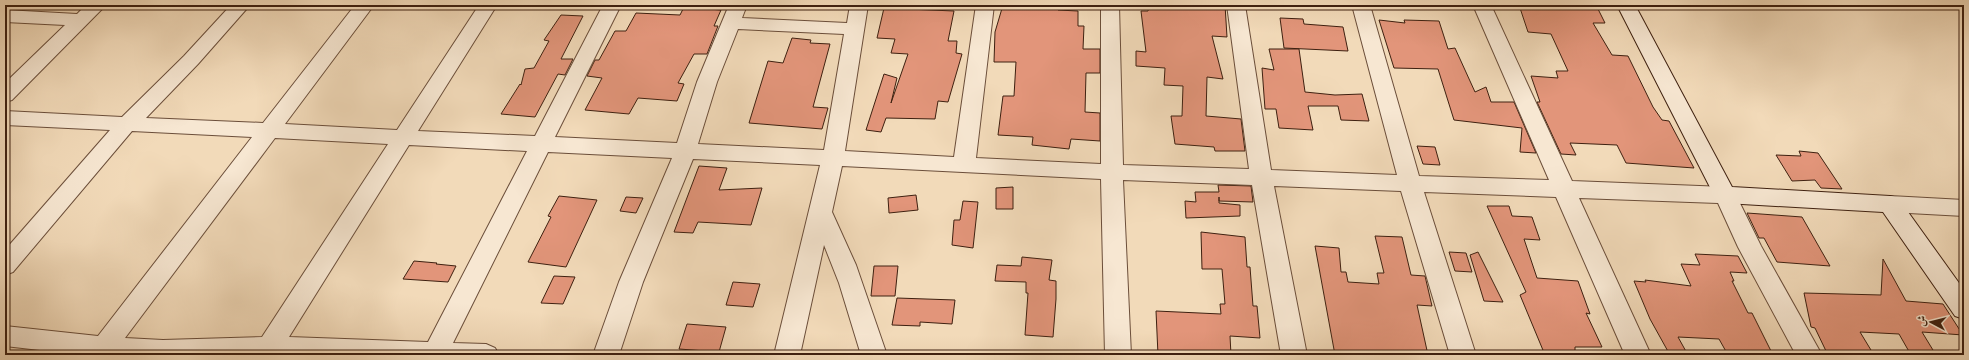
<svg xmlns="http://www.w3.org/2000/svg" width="1969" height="360" font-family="'Libre Caslon Text',Amiri,serif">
<rect width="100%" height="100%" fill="#f2dab9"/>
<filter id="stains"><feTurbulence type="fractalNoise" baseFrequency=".005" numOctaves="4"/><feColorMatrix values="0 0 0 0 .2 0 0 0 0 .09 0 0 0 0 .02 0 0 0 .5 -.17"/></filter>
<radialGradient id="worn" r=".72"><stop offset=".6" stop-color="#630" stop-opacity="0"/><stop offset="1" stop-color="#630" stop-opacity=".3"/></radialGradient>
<g fill="#e2957a" stroke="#3e2010">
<polygon points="1003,5 1058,5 1058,10 1078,11 1078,26 1084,26 1083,49 1100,49 1100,73 1086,73 1085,112 1100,113 1100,141 1071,139 1069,149 1032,145 1033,137 998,135 1003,96 1014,96 1016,62 994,62 995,32"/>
<polygon points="1149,5 1225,5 1227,37 1212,36 1223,79 1207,77 1206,116 1241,119 1245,151 1215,151 1214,147 1175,144 1171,116 1182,116 1183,86 1164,85 1165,68 1136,66 1136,51 1146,52 1141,11 1148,11"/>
<polygon points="1519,5 1596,5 1605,23 1593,23 1612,55 1628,56 1653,107 1662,120 1669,121 1694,168 1626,163 1617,145 1570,143 1576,155 1561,154 1537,102 1540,102 1531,76 1558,78 1556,71 1568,71 1551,34 1528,32"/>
<polygon points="684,7 721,10 714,26 718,26 707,54 694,54 678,83 684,84 677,101 638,98 629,114 585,110 602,78 587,76 595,60 599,60 615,31 626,31 636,13 680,15"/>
<polygon points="884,8 954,11 948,41 957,41 956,53 962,54 948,102 938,101 935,119 886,118 881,132 866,130 884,74 897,78 891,103 908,54 891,53 895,39 877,38"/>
<polygon points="561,15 583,16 561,59 573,59 565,75 558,74 535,117 501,114 520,84 521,85 525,69 534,68 549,41 544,40"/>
<polygon points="1280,18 1303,19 1304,24 1343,27 1348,51 1284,48"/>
<polygon points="1379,20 1405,23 1404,20 1439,21 1448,49 1455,48 1475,92 1486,87 1491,102 1514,102 1536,153 1520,152 1522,128 1454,120 1438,69 1394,68"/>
<polygon points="792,38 811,40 810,43 830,44 813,107 828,108 822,129 749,123 768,61 783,63"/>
<polygon points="1269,49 1299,49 1305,92 1335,95 1362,94 1369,121 1341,120 1338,106 1308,106 1313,130 1279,128 1276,109 1265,109 1262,68 1274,70"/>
<polygon points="1417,146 1435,147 1440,165 1423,164"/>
<polygon points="1799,151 1818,153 1842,189 1821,188 1815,180 1792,181 1776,155 1801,156"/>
<polygon points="699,166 727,168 719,190 762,188 751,225 698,222 693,233 674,232"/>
<polygon points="1218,185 1251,186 1253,202 1219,201 1219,197 1219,203 1240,205 1240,216 1186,218 1185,201 1196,202 1195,192 1219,192"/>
<polygon points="1013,187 1013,209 996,209 996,188"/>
<polygon points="916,195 918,210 889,213 888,198"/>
<polygon points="559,196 597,200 566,267 528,262 551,217 548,216"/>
<polygon points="626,197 643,198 636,213 620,211"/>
<polygon points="963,201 978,202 973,248 952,245 954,220 960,220"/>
<polygon points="1487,206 1509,206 1512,216 1532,217 1540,240 1524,239 1537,278 1578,281 1590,314 1586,313 1602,347 1575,347 1575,355 1545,355 1520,295 1526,292"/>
<polygon points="1747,213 1802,217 1830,266 1777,262 1764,238 1759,238"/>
<polygon points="1201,232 1245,237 1247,267 1250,267 1253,306 1257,306 1260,338 1230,336 1231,355 1158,355 1156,311 1221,314 1220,304 1225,304 1222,269 1202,269"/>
<polygon points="1375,236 1402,237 1411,275 1425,276 1432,306 1417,305 1428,355 1335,355 1315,246 1339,248 1341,272 1346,272 1348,282 1379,284 1377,273 1384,273"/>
<polygon points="1449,252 1466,253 1472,272 1455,271"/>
<polygon points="1478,252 1503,302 1484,301 1470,255"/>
<polygon points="1695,254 1738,256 1747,273 1730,272 1734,281 1732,281 1748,313 1752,313 1773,355 1728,355 1719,339 1678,337 1688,355 1670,355 1650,319 1634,281 1646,282 1645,280 1691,286 1681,264 1700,265"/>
<polygon points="1022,257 1052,260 1049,280 1056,281 1056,299 1053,337 1025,335 1028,293 1026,293 1026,282 995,281 997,265 1021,266"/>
<polygon points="1883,259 1906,301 1943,304 1963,335 1922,332 1936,355 1911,355 1899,334 1860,332 1874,355 1826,351 1815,328 1811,327 1804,293 1881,295"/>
<polygon points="414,261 437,263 436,264 456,266 448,282 403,279"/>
<polygon points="874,266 898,266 895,296 871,296"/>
<polygon points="554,276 575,277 563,304 541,303"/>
<polygon points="733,282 760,284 753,307 726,305"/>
<polygon points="897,298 955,300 952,324 920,322 920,326 892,325"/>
<polygon points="687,324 726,327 719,352 679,349"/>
</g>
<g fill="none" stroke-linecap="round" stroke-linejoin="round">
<g stroke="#6b4e3a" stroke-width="2">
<g id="street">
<polygon points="86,5 106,5 12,100 5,102 5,83 65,25 5,22 5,10 77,14"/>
<path d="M 231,5 L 250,5 L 198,64 L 146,118 L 263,123 L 355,5 L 374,5 L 285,124 L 397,130 L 479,5 L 497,5 L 418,131 L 535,136 L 603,5 L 621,5 L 555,137 L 677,143 L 697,82 L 729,5 L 747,5 L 742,18 L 847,23 L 850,5 L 868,5 L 845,151 L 954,157 L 976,5 L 994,5 L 976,158 L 1101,164 L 1101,5 L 1119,5 L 1123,165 L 1249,169 L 1227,5 L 1245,5 L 1271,170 L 1397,175 L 1352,5 L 1370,5 L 1419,176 L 1549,180 L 1473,5 L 1491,5 L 1572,181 L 1725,187 L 1733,189 L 1761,246 L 1822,355 L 1796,355 L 1738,247 L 1718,203 L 1579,198 L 1651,355 L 1625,355 L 1556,197 L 1424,192 L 1476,355 L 1450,355 L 1401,191 L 1274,186 L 1307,355 L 1281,355 L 1252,185 L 1123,180 L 1131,355 L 1105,355 L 1101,179 L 842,166 L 832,212 L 856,265 L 887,355 L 861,355 L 839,283 L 824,245 L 800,355 L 774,355 L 820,165 L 693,159 L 643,282 L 619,355 L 593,355 L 619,282 L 672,158 L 548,152 L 453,343 L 486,344 L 495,348 L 499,355 L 83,355 L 5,346 L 5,326 L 98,336 L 252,137 L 132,131 L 13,272 L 5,275 L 5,250 L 110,130 L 5,125 L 5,111 L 122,117 L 184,56 ZM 738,29 L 844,34 L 824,150 L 698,144 L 717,82 ZM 275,138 L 388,144 L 262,337 L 163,340 L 125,338 ZM 409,145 L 527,151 L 428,342 L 289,337 Z"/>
<polygon points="1890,196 1964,200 1964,216 1890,212 1882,210 1879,204 1882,198"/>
</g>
</g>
<g stroke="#3e2010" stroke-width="2">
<polygon id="secondary" points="1617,5 1635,5 1732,187 1890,196 1898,198 1964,290 1964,319 1955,316 1883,212 1725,203 1717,201"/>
</g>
<use href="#street" fill="#f7e7d2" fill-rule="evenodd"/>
<use href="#secondary" fill="#f7e7d2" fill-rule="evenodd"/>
</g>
<rect width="1969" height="360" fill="none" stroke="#f2dab9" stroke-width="20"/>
<rect x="6" y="6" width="1957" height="348" fill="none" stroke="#3e2010" stroke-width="2"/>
<rect x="10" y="10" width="1949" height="340" fill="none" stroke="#3e2010"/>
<g transform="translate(1931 322) rotate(277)" stroke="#f7e7d2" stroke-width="3" paint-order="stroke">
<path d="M0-3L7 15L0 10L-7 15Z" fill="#3e2010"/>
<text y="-6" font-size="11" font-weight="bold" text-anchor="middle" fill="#3e2010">ش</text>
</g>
<rect width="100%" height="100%" filter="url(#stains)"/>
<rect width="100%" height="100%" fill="url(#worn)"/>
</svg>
